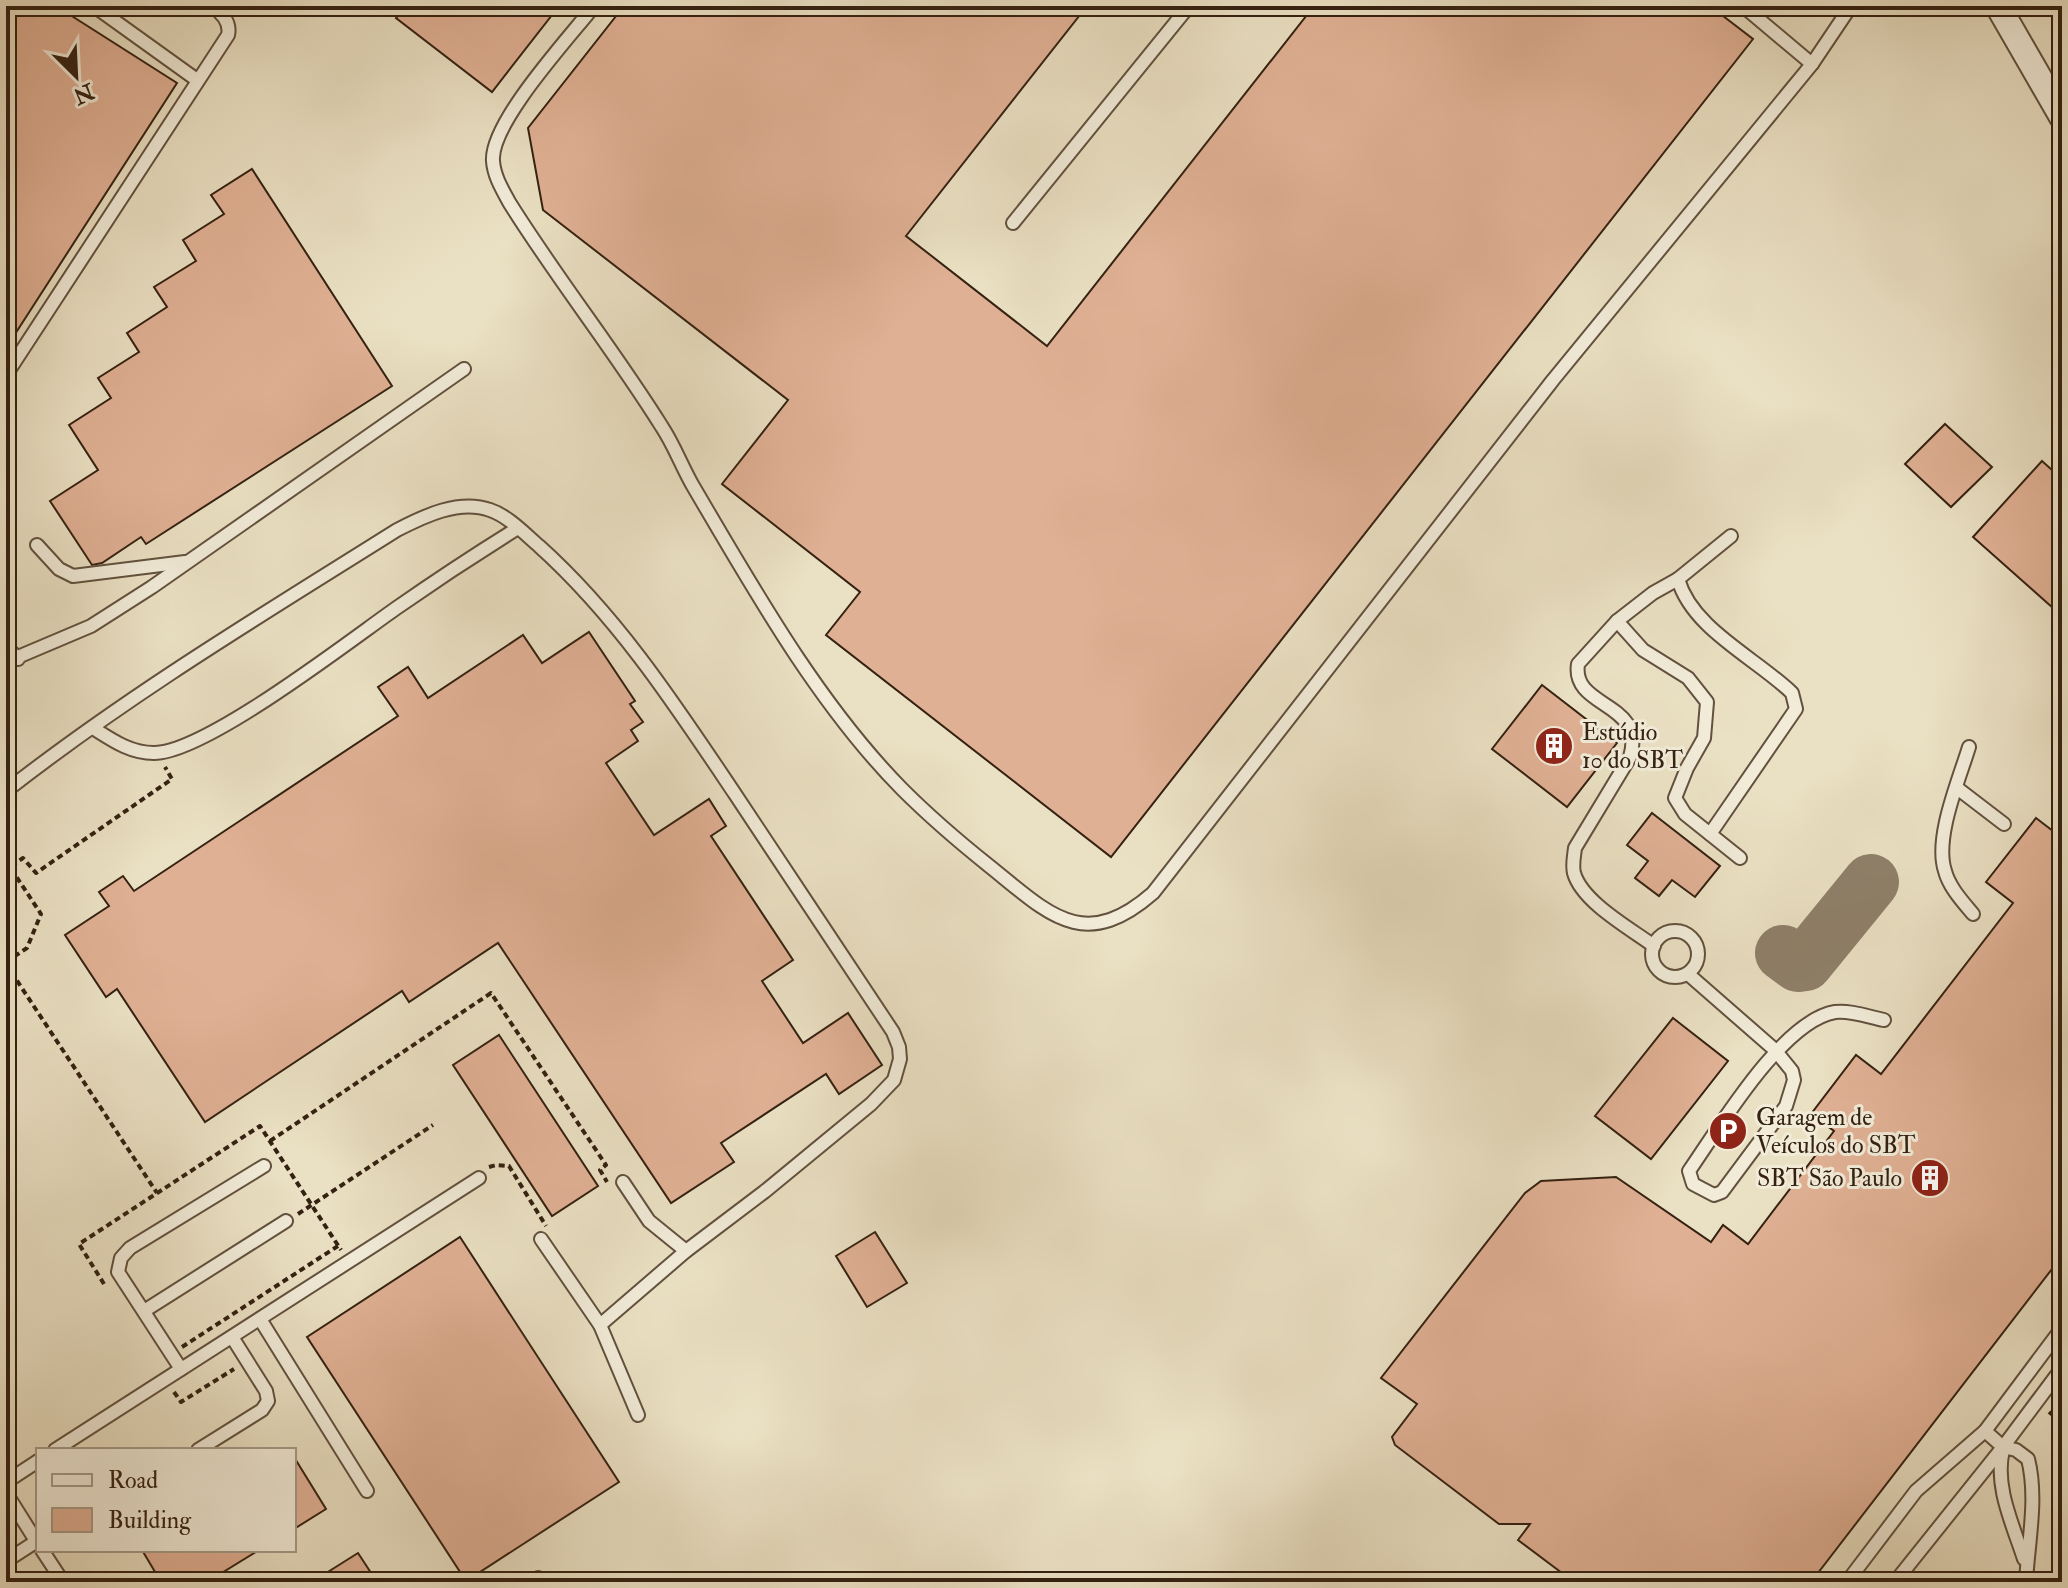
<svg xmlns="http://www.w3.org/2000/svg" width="2068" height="1588" font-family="'IM FELL Double Pica',serif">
<rect width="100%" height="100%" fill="#eae0c3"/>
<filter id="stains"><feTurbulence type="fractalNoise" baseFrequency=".0025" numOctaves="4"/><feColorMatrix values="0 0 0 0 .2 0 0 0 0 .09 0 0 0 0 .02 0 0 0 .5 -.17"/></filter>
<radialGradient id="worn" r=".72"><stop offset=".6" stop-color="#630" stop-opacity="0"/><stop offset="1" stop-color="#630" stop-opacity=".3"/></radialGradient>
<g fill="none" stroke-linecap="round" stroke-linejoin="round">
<polyline stroke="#8f806a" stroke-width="56" points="1783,953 1798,964 1805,963 1871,882"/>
</g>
<g fill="#e0b094" stroke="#342111" stroke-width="2">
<polygon points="6,6 56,6 177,83 6,348"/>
<polygon points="406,6 559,6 492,92 396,18"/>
<polygon points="624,6 1087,6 906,236 1047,346 1314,6 1710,6 1753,39 1111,857 826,635 860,592 722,484 788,400 543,210 528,128"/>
<polygon points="252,169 392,386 146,544 141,537 102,563 92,565 50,501 98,470 69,425 111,398 98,378 139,352 127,333 167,307 154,287 196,261 183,240 224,214 211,195"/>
<polygon points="1945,424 1992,467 1951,507 1905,464"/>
<polygon points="2042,461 2062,479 2062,616 1973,537"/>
<polygon points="589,632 635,701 630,704 643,722 631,730 638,741 606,763 654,835 709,799 726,826 711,836 793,960 762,981 803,1043 848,1013 882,1065 839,1094 826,1074 721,1143 734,1162 671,1203 498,943 409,1002 402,991 205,1122 117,989 106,997 65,935 109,906 99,892 123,876 134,891 398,716 378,687 408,667 428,698 523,635 542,663"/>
<polygon points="1542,685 1617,743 1567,807 1492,749"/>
<polygon points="1652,813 1720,866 1695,897 1672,880 1659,896 1635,878 1648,861 1627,845"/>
<polygon points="2036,818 2062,838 2062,1256 1811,1582 1574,1582 1518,1540 1530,1524 1499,1524 1395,1445 1392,1437 1417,1404 1381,1378 1525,1193 1541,1181 1616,1177 1711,1242 1723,1225 1748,1244 1834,1131 1811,1114 1856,1055 1881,1074 2013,903 1986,882"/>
<polygon points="1673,1018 1728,1061 1651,1159 1595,1116"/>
<polygon points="499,1035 598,1186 552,1216 453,1065"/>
<polygon points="875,1232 907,1283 867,1307 836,1256"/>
<polygon points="460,1237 619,1482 466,1581 307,1337"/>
<polygon points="294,1457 326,1509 294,1529"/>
<polygon points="142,1550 259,1550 207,1582 161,1582"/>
<polygon points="358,1553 377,1582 312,1582"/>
</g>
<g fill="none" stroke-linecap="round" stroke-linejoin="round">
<g stroke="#62513e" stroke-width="16">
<g id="lane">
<polyline points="94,6 197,80"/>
<path d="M 594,6 C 569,38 490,123 493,161 C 494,176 502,189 509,202 C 557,279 614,350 662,427 C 674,445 682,467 693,486 C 753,588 818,704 902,789 C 929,816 958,841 988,865 C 1048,913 1083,954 1153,893 L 1553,380 L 1812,64 L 1851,6"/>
<polyline points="1743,6 1812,64"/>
<polyline points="1013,223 1189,6"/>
<path d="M 6,375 L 228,35 C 231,22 222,13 212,6"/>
<polyline points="37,545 59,569 73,576 185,562"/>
<polyline points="1678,579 1653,593 1617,621 1643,650 1688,678 1707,702 1704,738 1687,768 1675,798 1685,814 1740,858"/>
<path d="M 1617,621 L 1578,664 C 1571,709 1647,701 1630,757 L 1575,848 C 1574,857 1572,865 1574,873 C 1582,902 1631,929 1654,946"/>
<polyline points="6,646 18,659"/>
<polyline points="6,662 91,626 152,587 464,369"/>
<path d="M 93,728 C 112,740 130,753 154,753 C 205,753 348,642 395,609 C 435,581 476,554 518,528"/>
<path d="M 1969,747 C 1959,780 1934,838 1945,871 C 1949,887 1963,902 1973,914"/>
<polyline points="1957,788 2004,824"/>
<path d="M 6,791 C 130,694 265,613 397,530 C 424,516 459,499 490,510 C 508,516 525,534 539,546 C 618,617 676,706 735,794 C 788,873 840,953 893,1032 L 899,1047 L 900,1059 L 894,1080 L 871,1104 L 764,1192 L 686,1251 L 600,1325"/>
<path d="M 1710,834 L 1796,709 L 1792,693 C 1756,658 1692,629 1678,579 L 1731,536"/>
<circle cx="1675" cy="954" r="23"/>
<path d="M 1688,974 L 1775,1050 L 1792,1071 L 1794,1080 L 1786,1106 L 1722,1192 L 1714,1195 L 1693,1184 L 1689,1171 C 1719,1128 1782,1021 1835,1012 C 1850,1010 1869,1017 1884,1020"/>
<polyline points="623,1182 649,1221 686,1251"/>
<polyline points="541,1239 600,1325 638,1415"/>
<polyline points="144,1311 286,1221"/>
<polyline points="260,1319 367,1491"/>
<polyline points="181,1369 118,1272 121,1258 130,1248 264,1166"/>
<path d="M 1985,1431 L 2003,1447 L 2016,1450 L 2028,1459 C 2038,1498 2028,1543 2026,1582"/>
<polyline points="55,1450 479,1178"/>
<polyline points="198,1450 262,1410 268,1401 266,1391 232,1337"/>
<path d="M 2003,1450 C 1994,1486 2013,1525 2024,1559"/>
<polyline points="6,1482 38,1461"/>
<polyline points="6,1493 38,1544"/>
<polyline points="42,1550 63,1582"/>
<polyline points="6,1561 37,1541"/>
<polyline points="536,1582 538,1578"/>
<polyline points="1847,1582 1916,1491 1985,1431 2062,1328"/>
<polyline points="1895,1582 2003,1447 2062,1368"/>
</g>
</g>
<g stroke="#62513e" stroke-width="28">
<polyline id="street" points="1998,6 2062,117"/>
</g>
<g stroke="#342111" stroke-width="4" stroke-dasharray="6 4" stroke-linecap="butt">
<polyline points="6,962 27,948 41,914 10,867 23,858 36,873 172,779 165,767"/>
<polyline points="6,964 157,1193"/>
<polyline points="270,1141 491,993 606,1165 600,1170 607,1182"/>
<polyline points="489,1167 496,1165 509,1166 546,1226"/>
<polyline points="298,1214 433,1125"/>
<polyline points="104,1284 79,1244 260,1126 341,1250"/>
<polyline points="182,1347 338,1246"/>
<polyline points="174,1392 181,1402 234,1369"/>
<polyline points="2049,1412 2058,1419 2062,1415"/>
</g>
<use href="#lane" stroke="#f1ebd8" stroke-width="12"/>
<use href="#street" stroke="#f1ebd8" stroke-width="24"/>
</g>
<defs>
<g id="building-disc" transform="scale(2)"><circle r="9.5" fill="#8f2418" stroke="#f1ebd8"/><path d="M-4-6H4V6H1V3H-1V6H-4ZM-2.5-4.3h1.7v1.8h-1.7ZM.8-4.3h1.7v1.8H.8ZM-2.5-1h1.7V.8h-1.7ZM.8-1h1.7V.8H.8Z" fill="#fff"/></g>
<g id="parking-disc" transform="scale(2)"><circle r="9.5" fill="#8f2418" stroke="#f1ebd8"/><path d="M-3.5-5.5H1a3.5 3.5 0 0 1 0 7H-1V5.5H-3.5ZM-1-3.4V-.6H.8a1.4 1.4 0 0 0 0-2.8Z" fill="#fff"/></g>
</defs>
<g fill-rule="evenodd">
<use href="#building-disc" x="1554" y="746"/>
<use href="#parking-disc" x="1728" y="1131"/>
<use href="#building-disc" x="1930" y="1178"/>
</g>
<g text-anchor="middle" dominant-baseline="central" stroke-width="6" stroke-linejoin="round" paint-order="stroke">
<g font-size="24" fill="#342111" stroke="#f1ebd8" text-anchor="start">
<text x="1582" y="732">Estúdio<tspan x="1582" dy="28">10 do SBT</tspan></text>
<text x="1756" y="1117">Garagem de<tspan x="1756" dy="28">Veículos do SBT</tspan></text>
<text x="1902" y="1178" text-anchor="end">SBT São Paulo</text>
</g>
</g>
<rect width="2068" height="1588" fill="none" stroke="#eae0c3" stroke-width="32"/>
<rect x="8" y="8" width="2052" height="1572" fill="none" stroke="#342111" stroke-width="4"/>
<rect x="16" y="16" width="2036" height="1556" fill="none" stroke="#342111" stroke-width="2"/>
<rect x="36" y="1448" width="260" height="104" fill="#f1ebd8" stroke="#a59a88" stroke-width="2"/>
<rect x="52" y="1474" width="40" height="12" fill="#f1ebd8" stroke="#a59a88" stroke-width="2"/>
<text x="108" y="1488" font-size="24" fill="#342111">Road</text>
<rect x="52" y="1508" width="40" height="24" fill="#e0b094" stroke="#a59a88" stroke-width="2"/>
<text x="108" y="1528" font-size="24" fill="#342111">Building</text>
<g transform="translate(76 76) rotate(156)" stroke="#f1ebd8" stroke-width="6" paint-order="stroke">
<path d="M0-6L14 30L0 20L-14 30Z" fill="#342111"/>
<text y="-12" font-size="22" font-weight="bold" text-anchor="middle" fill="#342111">N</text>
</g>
<rect width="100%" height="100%" filter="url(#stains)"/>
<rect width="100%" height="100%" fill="url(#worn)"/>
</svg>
